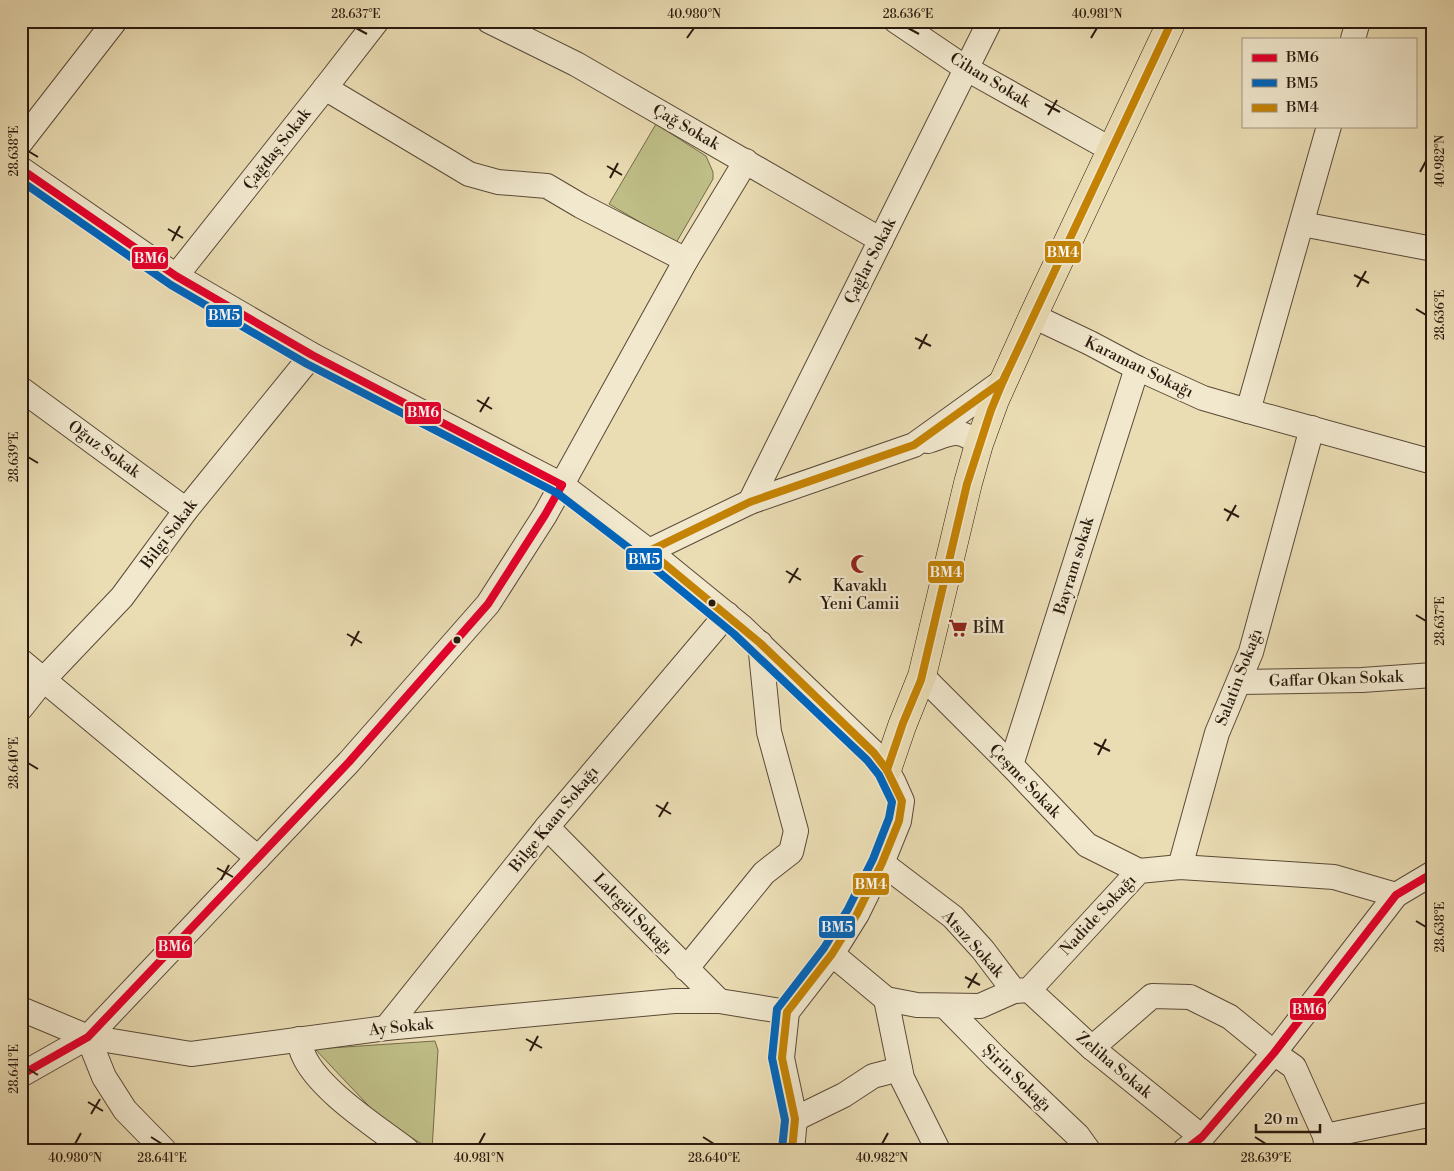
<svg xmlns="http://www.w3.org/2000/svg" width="1454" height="1171" font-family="'Libre Bodoni',serif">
<rect width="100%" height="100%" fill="#eadcb3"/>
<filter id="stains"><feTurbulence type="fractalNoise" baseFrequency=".004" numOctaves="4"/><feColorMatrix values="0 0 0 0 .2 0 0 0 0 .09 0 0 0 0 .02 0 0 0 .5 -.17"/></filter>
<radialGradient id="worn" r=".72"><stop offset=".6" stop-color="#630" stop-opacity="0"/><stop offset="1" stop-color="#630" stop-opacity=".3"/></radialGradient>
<g fill="#bfbe87" stroke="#746c4a">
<polygon points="656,124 706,156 713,172 713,179 676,243 609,204"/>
<polygon points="435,1041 438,1050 432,1150 382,1120 315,1049"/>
</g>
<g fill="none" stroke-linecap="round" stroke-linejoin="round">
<g stroke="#5a4a37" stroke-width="26">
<g id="minor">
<polyline points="489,21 576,64 881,240"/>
<polyline points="896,21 967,69 1112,150"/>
<polyline points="1353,39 1358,21"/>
<polyline points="325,88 469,174 498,182 547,186 581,206 686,260"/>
<polyline points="1329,126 1248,411 1433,462"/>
<polyline points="21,142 115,21"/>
<polyline points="21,169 176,276 312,355 562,485 649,551 741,626 874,753 887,770 894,783 902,801 899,821 882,863 857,914 832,954 787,1012 782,1058 795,1119 792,1150"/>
<polyline points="1302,224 1433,249"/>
<polyline points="176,276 325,88 377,21"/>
<polyline points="1033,316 1090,343 1137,368 1203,398 1248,411"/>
<polyline points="21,389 186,510"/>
<path d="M 928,441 C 952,433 958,427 979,444"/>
<polyline points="750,502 990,21"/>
<polyline points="649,551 750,502 914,445 1003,381"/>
<polyline points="21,661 258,858"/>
<polyline points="922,676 1011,765 1087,845 1139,871"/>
<polyline points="1239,682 1362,680 1433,675"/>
<polyline points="21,708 44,679 122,597 186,510 312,355"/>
<polyline points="1011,765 1137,368"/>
<polyline points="547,827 719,1001"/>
<polyline points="882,863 953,917 983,950 1014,991"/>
<polyline points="1180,867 1217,733 1251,652 1312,428"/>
<polyline points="832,954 886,999 917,1005 980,1006 1014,991 1029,990 1139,871 1180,867 1334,877 1396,895"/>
<polyline points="686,969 764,873 791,852 796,831 769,732 760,643"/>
<polyline points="1029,990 1092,1048 1202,1137"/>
<polyline points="886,999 902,1078 938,1150"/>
<polyline points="945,1006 995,1057 1078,1136 1088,1150"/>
<polyline points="21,1009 88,1037 191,1054 386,1028 674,1001 719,1001 787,1012"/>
<polyline points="386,1028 547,827 727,614"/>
<polyline points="88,1037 104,1077 125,1110 164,1150"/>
<path d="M 299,1039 C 300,1044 301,1050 303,1054 C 317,1089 377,1127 407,1150"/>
<polyline points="1092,1048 1152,996 1190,997 1230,1017 1274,1053 1294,1067 1325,1136 1327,1150"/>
<polyline points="21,1075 88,1037 349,762 488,604 545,515 686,260 746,161"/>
<polyline points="795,1119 844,1095 873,1076 900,1069"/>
<polyline points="1325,1136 1433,1114"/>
<polyline points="1185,1150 1202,1137 1274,1053 1396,895 1433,873"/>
</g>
</g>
<g stroke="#2a1a0e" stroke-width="29">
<polyline id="major" points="887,770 902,726 922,676 968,483 979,444 995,400 1033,316 1172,21"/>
</g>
<use href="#minor" stroke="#f1e8ce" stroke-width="24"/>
<use href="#major" stroke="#eadcb3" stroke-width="28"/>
<g stroke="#f1e8ce" stroke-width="11">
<g id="bus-1">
<polyline points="21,169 176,276 312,355 562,485"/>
<polyline points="21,1075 88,1037 349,762 488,604 545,515 562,485"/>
<polyline points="1185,1150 1202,1137 1274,1053 1396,895 1433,873"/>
</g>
</g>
<g stroke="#f1e8ce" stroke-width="11">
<polyline id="bus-2" points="21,181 171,285 307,364 557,493 643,559 734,634 867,760 879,775 892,802 889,818 873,859 848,909 824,948 777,1009 772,1058 785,1120 782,1149"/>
</g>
<g stroke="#f1e8ce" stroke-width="11">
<g id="bus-3">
<polyline points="887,770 903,723 921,680 967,484 991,410 1006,374"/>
<polyline points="792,1150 795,1119 782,1058 787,1012 832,954 857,914 882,863 899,821 902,801 887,770 874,753 760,643 649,551 750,502 914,445 1003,381 1172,21"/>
</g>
</g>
<use href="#bus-1" stroke="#e4002b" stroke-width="8"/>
<use href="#bus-2" stroke="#0065bd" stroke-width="8"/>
<use href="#bus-3" stroke="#c48304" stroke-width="8"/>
</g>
<path fill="none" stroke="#2a1a0e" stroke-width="2" d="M 356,28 L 367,34M 908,28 L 919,34M 687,38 L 694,28M 1091,38 L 1097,28M 1045,104 L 1060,112M 1048,115 L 1057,100M 28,151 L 38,157M 607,166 L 622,175M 1420,172 L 1426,161M 610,178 L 618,163M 168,229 L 183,238M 172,241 L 180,226M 1354,275 L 1369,283M 1357,287 L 1366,271M 1416,309 L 1426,315M 915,338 L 931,346M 919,349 L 927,334M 477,400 L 492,409M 480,412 L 489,397M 28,457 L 38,463M 1224,509 L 1239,517M 1227,521 L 1236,505M 786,571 L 801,580M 789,583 L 798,568M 1416,615 L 1426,621M 347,634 L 362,643M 351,646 L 359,631M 1094,743 L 1110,751M 1098,755 L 1106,739M 28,763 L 38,769M 656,805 L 671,814M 659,817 L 668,802M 217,868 L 233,877M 221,880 L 229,865M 1416,921 L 1426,927M 965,977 L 980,985M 968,988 L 977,973M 526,1039 L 542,1048M 530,1051 L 538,1036M 28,1069 L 38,1075M 88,1102 L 103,1111M 91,1114 L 100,1099M 151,1137 L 162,1144M 703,1137 L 714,1144M 1255,1137 L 1266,1144M 75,1144 L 81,1133M 479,1144 L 485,1133M 882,1144 L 888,1133"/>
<defs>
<g id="mosque-bare" transform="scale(1.5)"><path d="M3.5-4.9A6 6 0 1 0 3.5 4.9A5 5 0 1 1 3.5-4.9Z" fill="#8f2418" stroke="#f1e8ce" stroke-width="2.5" paint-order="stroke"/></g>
<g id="supermarket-bare" transform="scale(1.5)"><path d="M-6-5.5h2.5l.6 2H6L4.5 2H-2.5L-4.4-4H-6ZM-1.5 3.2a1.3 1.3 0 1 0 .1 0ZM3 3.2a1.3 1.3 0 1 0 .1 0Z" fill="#8f2418" stroke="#f1e8ce" stroke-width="2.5" paint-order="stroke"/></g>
</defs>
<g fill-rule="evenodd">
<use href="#mosque-bare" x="860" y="564"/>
<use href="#supermarket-bare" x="958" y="628"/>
</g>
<g fill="#2a1a0e" stroke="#f1e8ce" stroke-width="2">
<circle cx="712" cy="603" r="4.5"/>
<circle cx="457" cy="640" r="4.5"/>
</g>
<g text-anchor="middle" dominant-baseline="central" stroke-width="4.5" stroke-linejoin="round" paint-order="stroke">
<g font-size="16" fill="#2a1a0e" stroke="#f1e8ce">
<text transform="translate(990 80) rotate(31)">Cihan Sokak</text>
<text transform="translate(686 127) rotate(30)">Çağ Sokak</text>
<text transform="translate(277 149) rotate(-52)">Çağdaş Sokak</text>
<text transform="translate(870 261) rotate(-63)">Çağlar Sokak</text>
<text transform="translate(1139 367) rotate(26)">Karaman Sokağı</text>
<text transform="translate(104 449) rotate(36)">Oğuz Sokak</text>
<text transform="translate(169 534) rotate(-53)">Bilgi Sokak</text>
<text transform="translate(1074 566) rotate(-73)">Bayram sokak</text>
<text transform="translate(1239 677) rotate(-69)">Salatin Sokağı</text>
<text transform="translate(1336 679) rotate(-2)">Gaffar Okan Sokak</text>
<text transform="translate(1025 781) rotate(46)">Çeşme Sokak</text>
<text transform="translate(554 819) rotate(-51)">Bilge Kaan Sokağı</text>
<text transform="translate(633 914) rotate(46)">Lalegül Sokağı</text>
<text transform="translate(1098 915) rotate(-47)">Nadide Sokağı</text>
<text transform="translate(973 944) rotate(48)">Atsız Sokak</text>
<text transform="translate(401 1027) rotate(-6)">Ay Sokak</text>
<text transform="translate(1114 1065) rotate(40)">Zeliha Sokak</text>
<text transform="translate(1017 1078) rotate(44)">Şirin Sokağı</text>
</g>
<g font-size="16" fill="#2a1a0e" stroke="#f1e8ce">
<text x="860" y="586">Kavaklı<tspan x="860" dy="18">Yeni Camii</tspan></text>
<text x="973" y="628" text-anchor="start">BİM</text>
</g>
</g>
<g stroke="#f1e8ce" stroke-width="2">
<rect x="1044" y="240" width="38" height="24" rx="5" fill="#c48304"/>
<rect x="131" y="246" width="38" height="24" rx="5" fill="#e4002b"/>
<rect x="205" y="304" width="38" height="24" rx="5" fill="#0065bd"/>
<rect x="404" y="401" width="38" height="24" rx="5" fill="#e4002b"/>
<rect x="625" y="547" width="38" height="24" rx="5" fill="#0065bd"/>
<rect x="927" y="560" width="38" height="24" rx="5" fill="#c48304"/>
<rect x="852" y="872" width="38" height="24" rx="5" fill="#c48304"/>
<rect x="818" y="915" width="38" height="24" rx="5" fill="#0065bd"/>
<rect x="155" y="935" width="38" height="24" rx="5" fill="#e4002b"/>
<rect x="1289" y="997" width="38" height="24" rx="5" fill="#e4002b"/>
</g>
<g font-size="14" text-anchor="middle" font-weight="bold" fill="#fff">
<text x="1063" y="257">BM4</text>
<text x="150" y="263">BM6</text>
<text x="224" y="320">BM5</text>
<text x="423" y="417">BM6</text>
<text x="644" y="564">BM5</text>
<text x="946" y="577">BM4</text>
<text x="871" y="889">BM4</text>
<text x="837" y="932">BM5</text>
<text x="174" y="951">BM6</text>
<text x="1308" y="1014">BM6</text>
</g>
<rect width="1454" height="1171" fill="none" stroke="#eadcb3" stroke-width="55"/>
<rect x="1242" y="38" width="175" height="90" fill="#f1e8ce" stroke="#a19681"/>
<rect x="1252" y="54" width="25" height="8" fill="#e4002b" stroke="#a19681"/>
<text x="1286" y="62" font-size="15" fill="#2a1a0e">BM6</text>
<rect x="1252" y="79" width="25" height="8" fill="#0065bd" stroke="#a19681"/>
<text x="1286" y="88" font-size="15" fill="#2a1a0e">BM5</text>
<rect x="1252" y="104" width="25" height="8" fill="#c48304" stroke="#a19681"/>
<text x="1286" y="112" font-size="15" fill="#2a1a0e">BM4</text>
<path d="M1256 1124v8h64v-8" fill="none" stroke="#2a1a0e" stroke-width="2.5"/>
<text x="1264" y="1124" font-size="15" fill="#2a1a0e" stroke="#f1e8ce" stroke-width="4" paint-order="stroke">20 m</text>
<rect x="28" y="28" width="1398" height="1116" fill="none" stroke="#2a1a0e" stroke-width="2"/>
<g font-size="12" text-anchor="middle" fill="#2a1a0e">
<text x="356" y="18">28.637°E</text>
<text x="694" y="18">40.980°N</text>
<text x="908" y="18">28.636°E</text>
<text x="1097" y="18">40.981°N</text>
<text transform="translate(14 151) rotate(-90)" y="4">28.638°E</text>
<text transform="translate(1440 161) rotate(-90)" y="4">40.982°N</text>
<text transform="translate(1440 315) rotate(-90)" y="4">28.636°E</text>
<text transform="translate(14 457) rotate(-90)" y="4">28.639°E</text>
<text transform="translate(1440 621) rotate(-90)" y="4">28.637°E</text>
<text transform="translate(14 763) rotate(-90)" y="4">28.640°E</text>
<text transform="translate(1440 927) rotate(-90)" y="4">28.638°E</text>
<text transform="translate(14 1069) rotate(-90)" y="4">28.641°E</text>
<text x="75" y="1162">40.980°N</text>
<text x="162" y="1162">28.641°E</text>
<text x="479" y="1162">40.981°N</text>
<text x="714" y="1162">28.640°E</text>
<text x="882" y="1162">40.982°N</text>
<text x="1266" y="1162">28.639°E</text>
</g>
<rect width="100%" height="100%" filter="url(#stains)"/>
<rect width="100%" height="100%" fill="url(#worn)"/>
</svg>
